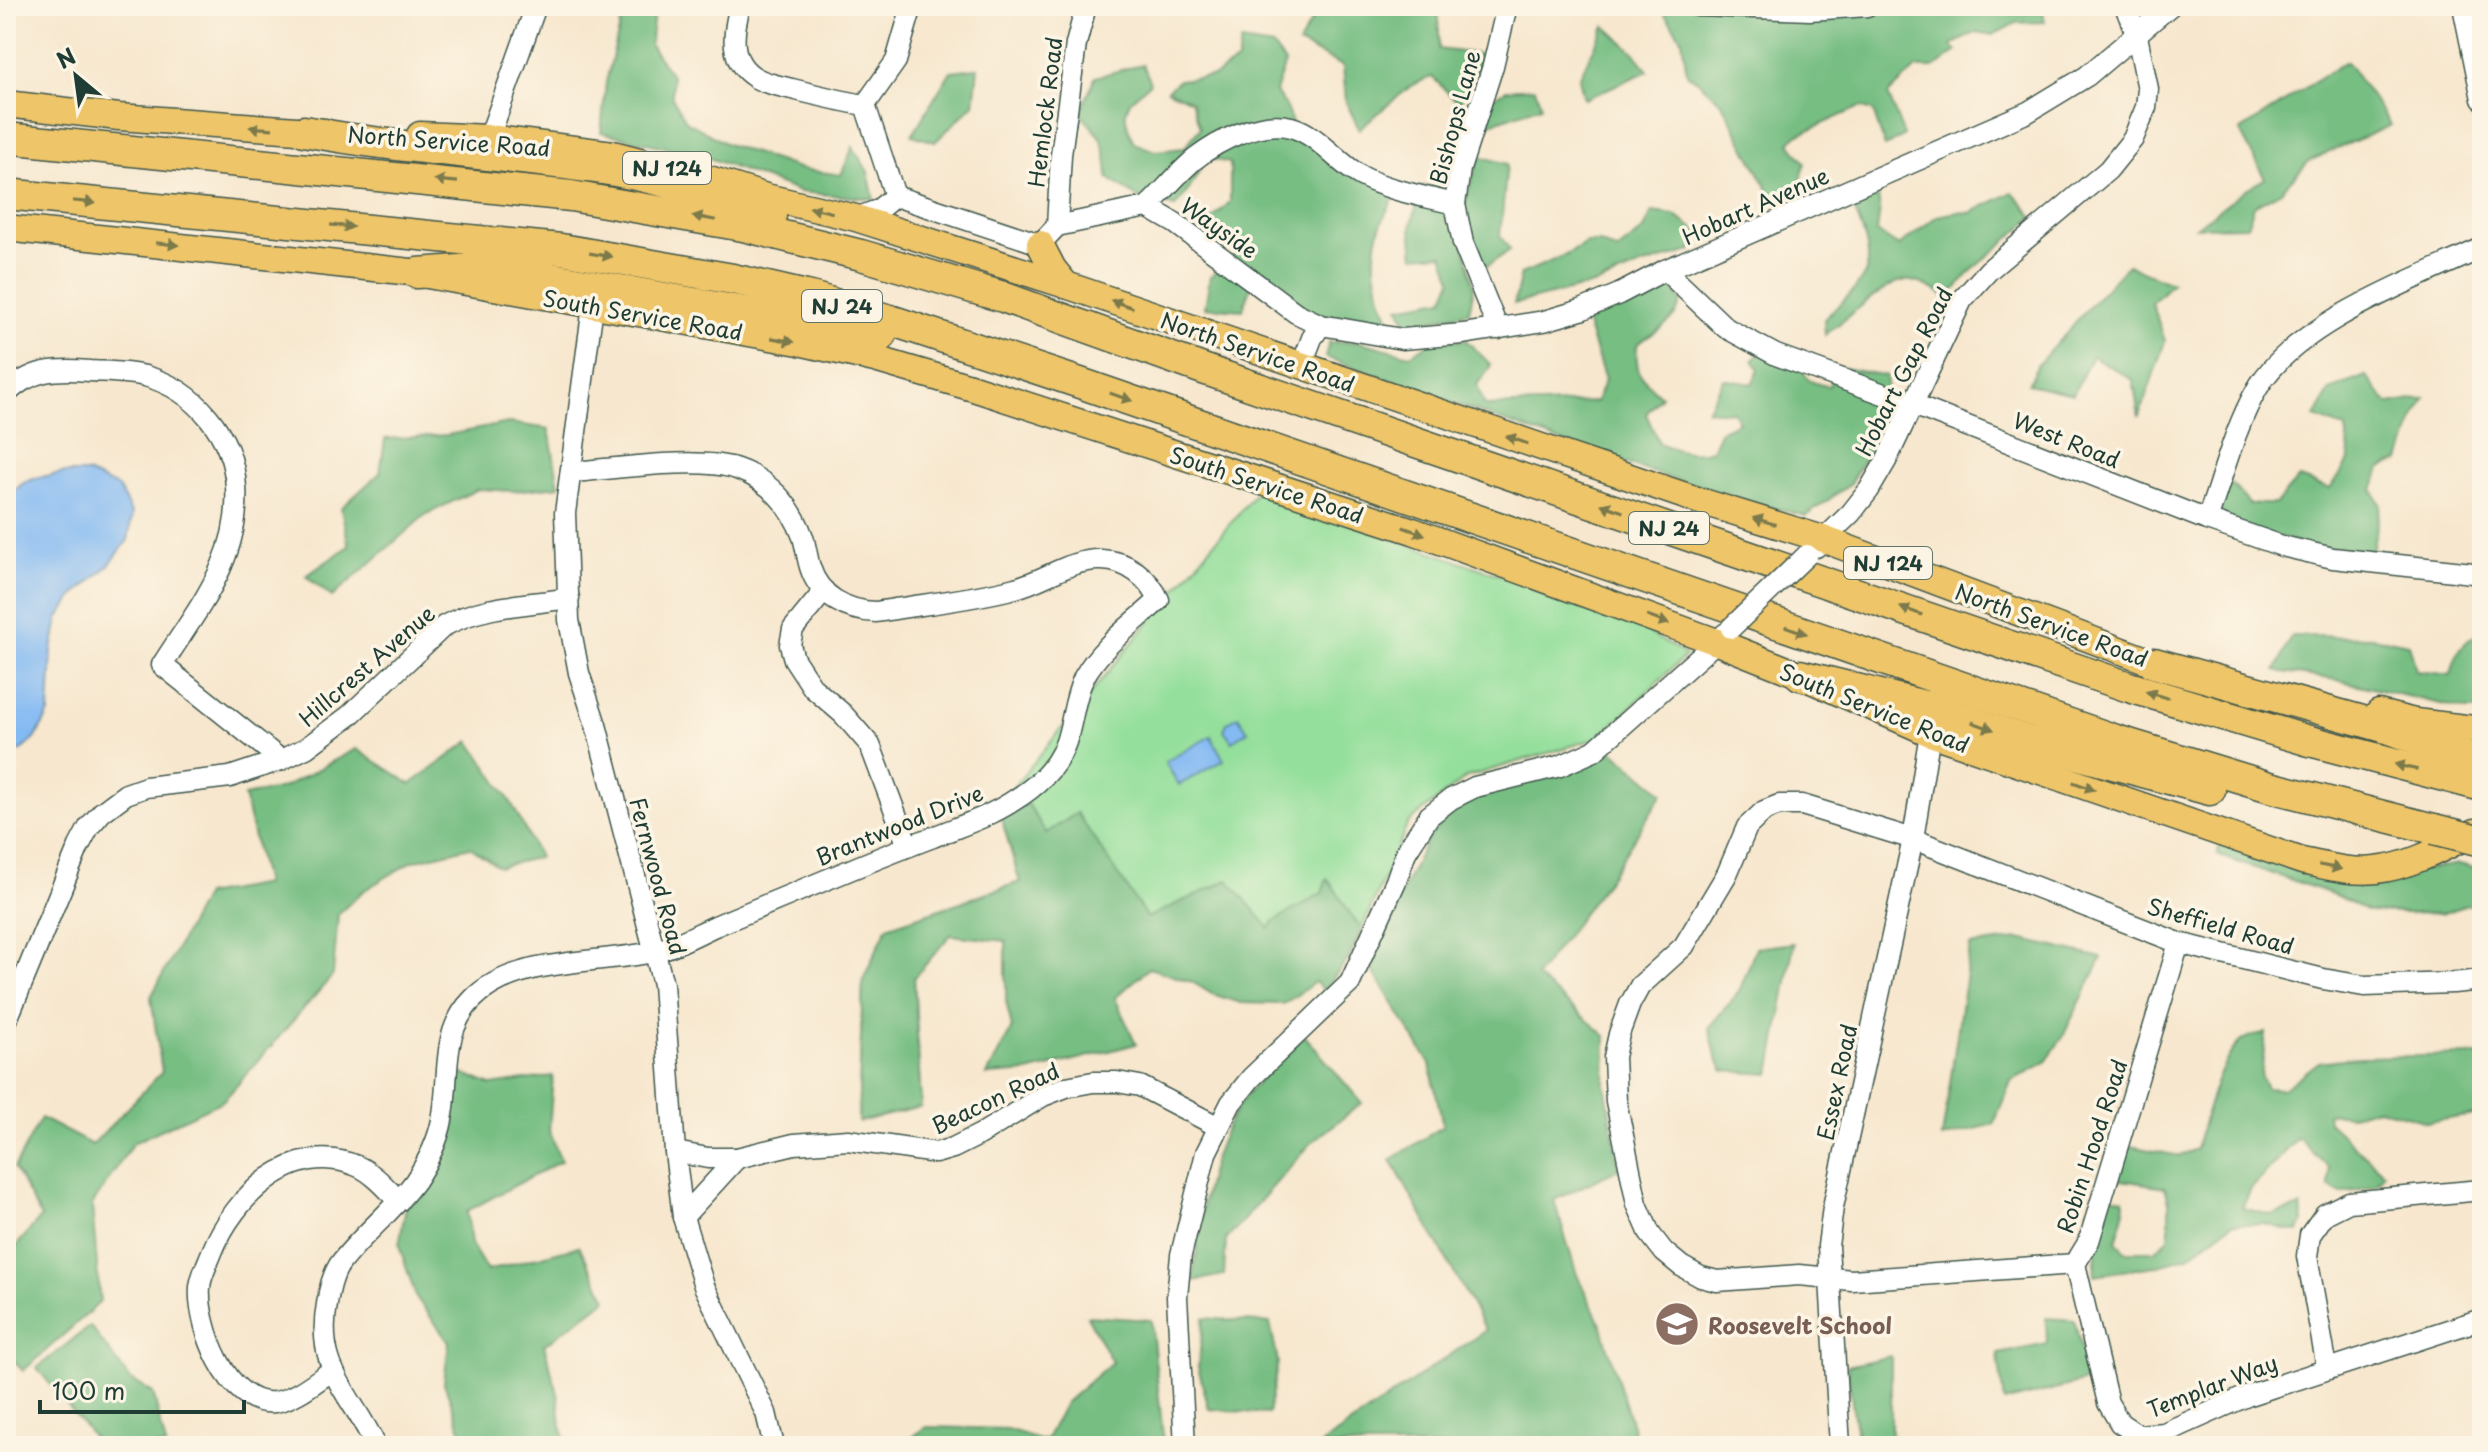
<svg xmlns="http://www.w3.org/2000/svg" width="2488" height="1452" font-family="'Playpen Sans',sans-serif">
<rect width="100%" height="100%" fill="#fcf5e5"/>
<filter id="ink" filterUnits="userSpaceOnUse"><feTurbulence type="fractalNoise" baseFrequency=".0125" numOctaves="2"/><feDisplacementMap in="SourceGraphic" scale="16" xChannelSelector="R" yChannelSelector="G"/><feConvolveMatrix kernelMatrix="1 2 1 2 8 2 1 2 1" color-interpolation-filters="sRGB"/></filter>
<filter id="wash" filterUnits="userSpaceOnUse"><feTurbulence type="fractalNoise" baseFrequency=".006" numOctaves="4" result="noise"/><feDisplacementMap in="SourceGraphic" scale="32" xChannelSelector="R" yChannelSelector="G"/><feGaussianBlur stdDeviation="1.8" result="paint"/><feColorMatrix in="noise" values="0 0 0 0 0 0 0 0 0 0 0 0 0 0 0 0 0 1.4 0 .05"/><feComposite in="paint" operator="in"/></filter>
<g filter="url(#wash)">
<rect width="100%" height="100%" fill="#f7e7ce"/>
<polygon fill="#94df9b" stroke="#5a8e68" stroke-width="2" points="1256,492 1620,616 1686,655 1598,738 1467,777 1408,823 1349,958 1324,990 1315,982 1082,948 950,935 914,978 921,1107 858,1122 863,980 887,927 1020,882 998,806"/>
<g fill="#77be83" stroke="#4b7e5c" stroke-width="2">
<polygon points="625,6 655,6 650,45 672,76 672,97 686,121 727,144 801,169 841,175 853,147 868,172 874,199 800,192 706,157 601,132 606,82"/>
<polygon points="1306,6 1439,6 1439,49 1485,55 1459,103 1432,77 1412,85 1359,129 1346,102 1343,66 1299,44 1312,20"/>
<polygon points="1659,6 2042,6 2045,22 2016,23 1993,35 1977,32 1951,45 1957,51 1934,68 1916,68 1888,95 1904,135 1885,147 1873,111 1860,107 1797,135 1790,143 1805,163 1798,194 1775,203 1722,103 1699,82 1687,74 1682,39"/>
<polygon points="1605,26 1636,54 1648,71 1584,99 1579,78"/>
<path d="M 1241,42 L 1273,47 L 1285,63 L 1275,92 L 1284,103 L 1297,135 L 1396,195 C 1368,238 1370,273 1389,319 C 1320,324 1306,315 1256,269 L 1243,310 L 1205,307 L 1210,277 L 1241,248 L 1205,226 L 1230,202 L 1230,163 L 1206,158 L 1190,188 L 1175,207 L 1137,197 L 1108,178 C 1106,144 1104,138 1080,114 L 1095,77 L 1143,64 L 1150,83 C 1123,105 1120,110 1134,143 L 1155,151 L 1184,148 L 1200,128 L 1191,101 L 1167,90 L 1179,80 L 1214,76 L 1237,61 Z"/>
<polygon points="2346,61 2391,125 2309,161 2281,191 2254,206 2247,226 2196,227 2246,189 2265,179 2240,131"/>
<polygon points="978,68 974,104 935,142 912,135 951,71"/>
<polygon points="1535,88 1541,106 1483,126 1491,99 1506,90"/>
<polygon points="1479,156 1507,164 1500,236 1510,250 1487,266 1473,246 1464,206"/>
<polygon points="1422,186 1451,187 1474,287 1469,312 1408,325 1399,307 1443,299 1452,280 1443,254 1414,256 1411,227"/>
<path d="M 1876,187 L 1880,208 L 1877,232 L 1899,246 L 1937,216 L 1958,212 L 1970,213 L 2013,192 L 2034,217 L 1975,267 L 1948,298 C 1935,290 1919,279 1902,281 C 1883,285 1841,323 1825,335 L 1824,319 C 1874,272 1879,269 1852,204 Z"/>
<polygon points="1652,212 1674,215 1699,232 1691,251 1641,266 1597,284 1514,304 1521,274 1568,254 1586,243 1600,243 1617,251 1644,230"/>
<polygon points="2127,265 2172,283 2152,303 2165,341 2139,417 2133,380 2092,356 2073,394 2028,384 2038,364"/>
<path d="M 1670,286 L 1681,300 C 1678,323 1653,331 1637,345 C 1635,374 1640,377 1661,396 L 1646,414 L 1659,443 C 1679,451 1691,456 1712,450 L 1721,430 L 1739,422 L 1733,412 L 1707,410 L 1724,379 L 1752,384 L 1759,369 L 1753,360 L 1766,345 L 1798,360 C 1805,378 1809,384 1829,386 L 1837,367 L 1887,376 L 1886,402 L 1878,434 L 1849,485 L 1806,516 C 1641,476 1485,413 1325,357 L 1329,342 L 1360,342 L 1410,355 L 1433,341 L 1466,340 L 1491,365 L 1477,385 L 1485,406 L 1596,402 L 1605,380 L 1586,321 L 1610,305 Z"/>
<polygon points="2366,376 2388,404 2425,398 2412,424 2400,461 2381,468 2373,490 2381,505 2372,552 2317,549 2242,526 2216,512 2228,480 2249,504 2276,504 2299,478 2330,489 2350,459 2346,429 2315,417 2330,390"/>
<polygon points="509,423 549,429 559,486 513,491 478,489 425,515 332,597 306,576 349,546 341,508 380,473 385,439 447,435"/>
<path d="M 2482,632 L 2482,710 L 2467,710 L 2337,680 L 2276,671 L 2291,636 L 2373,637 L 2409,644 L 2416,671 L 2451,675 C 2456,653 2461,642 2482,632 Z"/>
<polygon points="470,741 512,804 539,857 499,867 470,847 413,861 363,891 338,914 333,975 224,1100 133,1143 92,1205 100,1302 23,1371 6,1352 6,1258 41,1217 14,1168 41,1118 92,1145 162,1072 151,997 205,895 265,884 244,796 283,788 356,749 411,784"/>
<polygon points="1612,750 1663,793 1609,878 1536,977 1606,1036 1605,1084 1619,1169 1554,1200 1577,1275 1602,1327 1638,1446 1319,1446 1486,1330 1391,1160 1443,1126 1430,1064 1368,963 1428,837 1464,802"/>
<path d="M 1028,804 L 1046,833 L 1077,813 L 1147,918 L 1228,880 L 1270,929 L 1273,922 L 1322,893 L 1327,879 C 1342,895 1346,914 1362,927 L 1349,958 L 1324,990 L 1315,982 L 1284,1004 L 1241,1003 L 1212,994 L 1192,982 L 1149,968 L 1115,998 L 1136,1044 L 1028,1072 L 987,1075 L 1012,1028 L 1006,1001 L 1006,941 L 950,935 L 914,978 L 921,1107 L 858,1122 L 863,980 L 887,927 L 1020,882 L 1001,816 Z"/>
<polygon points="2222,838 2393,875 2459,864 2482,869 2482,905 2467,905 2441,914 2369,912 2338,896 2217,855"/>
<polygon points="2019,939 2102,958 2063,1036 2046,1062 2011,1081 1994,1124 1942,1138 1970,946"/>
<polygon points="1794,943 1770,1074 1724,1071 1716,1056 1709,1027 1739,992 1756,948"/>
<path d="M 2266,1033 L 2261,1077 L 2266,1088 L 2283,1089 L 2319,1062 L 2359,1057 L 2482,1055 L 2482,1114 L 2427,1122 L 2378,1108 L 2351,1115 L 2327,1113 L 2328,1122 L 2384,1173 L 2377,1185 L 2341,1194 L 2329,1186 L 2329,1168 L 2298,1138 L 2251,1189 L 2242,1208 L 2272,1215 L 2301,1207 L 2303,1222 L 2298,1232 L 2264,1224 L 2232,1224 L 2187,1257 L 2155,1266 L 2094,1275 L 2097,1241 L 2109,1195 L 2123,1199 L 2125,1210 L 2116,1242 L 2125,1251 L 2155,1251 L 2169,1238 L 2169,1202 L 2165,1187 L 2115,1179 L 2125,1145 L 2179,1156 L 2196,1149 C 2204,1122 2221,1047 2248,1037 C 2253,1034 2261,1034 2266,1033 Z"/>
<path d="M 1304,1035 L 1362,1103 L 1312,1142 L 1226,1240 L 1224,1275 L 1193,1281 C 1200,1217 1206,1152 1244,1098 C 1261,1076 1285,1056 1304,1035 Z"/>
<polygon points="456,1071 491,1085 553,1076 549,1130 561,1161 467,1211 471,1244 487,1271 579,1246 607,1299 544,1345 558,1394 561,1426 568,1446 467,1446 444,1383 449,1342 416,1297 399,1245 407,1200 448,1148"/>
<polygon points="1087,1316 1151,1320 1164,1446 898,1446 926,1427 1007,1429 1045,1441 1065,1403 1112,1362"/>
<polygon points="1204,1318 1270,1323 1278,1362 1268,1414 1209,1409 1198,1367"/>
<polygon points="2046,1318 2074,1320 2090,1380 2004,1402 1998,1354 2047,1344"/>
<polygon points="90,1326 130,1379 153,1393 166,1446 100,1446 37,1368"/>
<polygon points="1891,1356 1891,1446 1858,1446 1847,1366"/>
</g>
<g fill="#84baf3" stroke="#527c94" stroke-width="2">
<path d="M 64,473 L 87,473 L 118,487 L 132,514 L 128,540 L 109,565 L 73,597 L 58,619 L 52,650 L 49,713 L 35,739 L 14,755 L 6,752 L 6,509 C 15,477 36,478 64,473 Z"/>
<polygon points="1238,716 1248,731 1232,741 1224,730 1227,723"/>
<polygon points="1211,736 1224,760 1179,785 1165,762"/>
</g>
</g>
<g filter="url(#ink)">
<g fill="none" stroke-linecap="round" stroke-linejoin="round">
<g stroke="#3f564b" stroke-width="23">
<g id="minor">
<path d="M 740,6 C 733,32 728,62 756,78 C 766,84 781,86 792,89 C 816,95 840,101 865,105 L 896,61 L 912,6"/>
<polyline points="1697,6 1810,10 1867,6"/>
<polyline points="2463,6 2482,99"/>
<polyline points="865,105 895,196"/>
<polyline points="489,138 536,6"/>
<polyline points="895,196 1040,244 1057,226 1147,207 1175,223 1296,313 1321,325 1402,339 1463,334 1544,321 1581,310 1619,294 1665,270 2028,112 2087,76 2170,6"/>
<path d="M 1147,207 C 1163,192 1178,173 1195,159 C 1218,141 1260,119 1291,127 C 1318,134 1337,163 1361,176 C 1390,191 1424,196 1455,204"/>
<polyline points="856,218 878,210 895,196"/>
<polyline points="1057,226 1061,155 1076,44 1086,6"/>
<polyline points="1665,270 1726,328 1776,355 1911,404 2207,520 2282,546 2333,558 2482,574"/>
<polyline points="593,306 565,513 569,620 579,673 596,725 663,984 675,1152 683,1217 704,1286 766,1413 774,1446"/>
<polyline points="1498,329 1463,243 1455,204 1460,169 1493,66 1507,6"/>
<polyline points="1301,367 1312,338 1321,325"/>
<path d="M 6,394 C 31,369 56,368 90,371 C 108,372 128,372 145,376 C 196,390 233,435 236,487 C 241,558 198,608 162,665 L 281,760"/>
<path d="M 2207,520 C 2222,478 2235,427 2257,389 C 2295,323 2414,280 2482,248"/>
<polyline points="1816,547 1851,513 1869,490 1886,461 1962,300 1989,270 2108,170 2133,139 2146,107 2148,89 2137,36 2125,6"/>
<polyline points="824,591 793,629 790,645 794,659 813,688 843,714 870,745 908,846"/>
<polyline points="2179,943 2089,1241 2075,1264 1852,1280 1799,1275 1717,1281 1701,1277 1681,1266 1664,1252 1650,1234 1637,1204 1616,1101 1614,1057 1619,1034 1630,1004 1640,986 1684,946 1727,874 1747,827 1764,811 1779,805 1802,805 1913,839 2179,943 2323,979 2364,986 2453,983 2482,980"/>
<path d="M 6,1022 L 79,846 L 89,827 L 102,812 L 126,794 L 146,787 L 230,777 L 281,760 L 306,748 L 349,716 L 444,626 C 481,605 528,605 569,598"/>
<polyline points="675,1152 708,1158 737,1158 794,1144 848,1140 936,1153 953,1148 981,1134 1043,1096 1066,1087 1093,1082 1117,1082 1140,1086 1217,1126"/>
<polyline points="683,1217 737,1158"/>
<polyline points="2075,1264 2108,1403 2120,1423 2138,1435 2164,1433 2249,1395 2482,1319"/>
<polyline points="2327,1368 2307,1256 2310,1235 2325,1214 2349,1202 2482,1190"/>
<path d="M 333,1370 C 316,1381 295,1399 275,1402 C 227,1408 197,1324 200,1287 C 201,1275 208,1263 212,1252 C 234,1197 293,1139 357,1166 C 374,1173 387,1189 399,1201"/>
<path d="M 376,1446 C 351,1393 315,1369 327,1304 C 329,1290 333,1272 342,1261 C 365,1232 394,1210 415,1181 C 427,1163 438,1141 442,1120 C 451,1077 439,1033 473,999 C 514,957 598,964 653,952 C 674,947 695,935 715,926 C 761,907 806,888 852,869 C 879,858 906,847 933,837 C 960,826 989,817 1013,801 C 1036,787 1057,768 1066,742 C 1073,721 1074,698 1084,677 C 1101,646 1133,624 1159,600 C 1149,578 1128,561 1102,560 C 1072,558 1044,581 1015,588 C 970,600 922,604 876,612 C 847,611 819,597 810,567 C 807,557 806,547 803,537 C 792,506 769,480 737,469 C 699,456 615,469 572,472"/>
<polyline points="1185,1446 1177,1297 1181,1255 1206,1153 1231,1103 1251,1078 1350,983 1396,881 1406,852 1429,816 1451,799 1475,787 1560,766 1594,751 1726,633"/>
<polyline points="1840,1446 1828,1246 1833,1207 1913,839 1930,733"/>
</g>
</g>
<g stroke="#3f564b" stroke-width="29">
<g id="major">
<polyline points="6,104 119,117 325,132"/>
<polyline points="420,135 489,138 613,154 703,177 766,197 856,218 1066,285 1703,502 1823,539 2154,663 2173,667"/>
<path d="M 6,228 L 411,272 L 799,342 L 875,359 L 970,387 L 1413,531 L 1717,642 L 1800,675 L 1930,733 L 2302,861 C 2326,866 2352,873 2376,870 C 2412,866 2444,847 2475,832"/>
<polyline points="1040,244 1053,269 1066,285"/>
<polyline points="2379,713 2415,722 2482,730"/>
</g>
</g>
<g stroke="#3f564b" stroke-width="33">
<g id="highway">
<path d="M 304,131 C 400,149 498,154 595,168 C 655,176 714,195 771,216"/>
<polyline points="6,138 571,196 743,226 861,255 1003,297 1203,369 2129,687 2306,740 2482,786"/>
<polyline points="6,194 561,249 733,279 811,297 890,320 1080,383 2113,739 2270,787 2434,829"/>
<polyline points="417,273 474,269 546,277 881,336"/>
<polyline points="2154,663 2384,727 2482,762"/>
<polyline points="1800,675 1933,708 2024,740 2210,790"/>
</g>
</g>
<use href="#minor" stroke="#fff" stroke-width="20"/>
<use href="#major" stroke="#eec569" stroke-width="26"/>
<use href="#highway" stroke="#eec569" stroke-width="30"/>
<g stroke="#3f564b" stroke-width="23" stroke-linecap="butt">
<polyline id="minor-bridge" points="1731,628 1807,555"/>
</g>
<g stroke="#3f564b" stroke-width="33" stroke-linecap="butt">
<polyline id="highway-bridge" points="2434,829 2482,841"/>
</g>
<use href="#minor-bridge" stroke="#fff" stroke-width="20"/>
<use href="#highway-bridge" stroke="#eec569" stroke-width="30"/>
</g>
<defs><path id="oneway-solid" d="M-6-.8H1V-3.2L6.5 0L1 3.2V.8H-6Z" transform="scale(2)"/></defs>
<g fill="#7c7a4c">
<use href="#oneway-solid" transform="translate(261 128) rotate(-176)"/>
<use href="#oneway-solid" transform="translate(446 181) rotate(-175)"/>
<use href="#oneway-solid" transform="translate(84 202) rotate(6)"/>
<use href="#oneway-solid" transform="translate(821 210) rotate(-167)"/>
<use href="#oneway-solid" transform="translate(704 218) rotate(-169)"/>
<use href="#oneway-solid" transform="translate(342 226) rotate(5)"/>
<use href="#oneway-solid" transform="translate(167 244) rotate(6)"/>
<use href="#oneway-solid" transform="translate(601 255) rotate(9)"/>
<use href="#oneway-solid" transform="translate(1122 304) rotate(-161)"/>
<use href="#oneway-solid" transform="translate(783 340) rotate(10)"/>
<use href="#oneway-solid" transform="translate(1121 397) rotate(19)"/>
<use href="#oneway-solid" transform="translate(1517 440) rotate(-161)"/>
<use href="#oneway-solid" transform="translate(1612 508) rotate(-161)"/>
<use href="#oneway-solid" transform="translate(1764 521) rotate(-163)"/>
<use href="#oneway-solid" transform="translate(1414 531) rotate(19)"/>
<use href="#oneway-solid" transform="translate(1911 611) rotate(-161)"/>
<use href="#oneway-solid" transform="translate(1658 620) rotate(20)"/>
<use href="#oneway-solid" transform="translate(1796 630) rotate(19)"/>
<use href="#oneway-solid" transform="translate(2157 695) rotate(-163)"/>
<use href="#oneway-solid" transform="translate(1983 726) rotate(19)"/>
<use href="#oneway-solid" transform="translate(2406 767) rotate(-166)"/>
<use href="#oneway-solid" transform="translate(2084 786) rotate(19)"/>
<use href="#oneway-solid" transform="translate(2330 867) rotate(11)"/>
</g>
</g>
<defs>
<g id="school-disc" transform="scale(2.3)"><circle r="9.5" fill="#8d6e63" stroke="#fcf5e5"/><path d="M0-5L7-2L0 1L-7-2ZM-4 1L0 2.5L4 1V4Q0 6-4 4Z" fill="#fff"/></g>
</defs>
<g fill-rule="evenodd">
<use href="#school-disc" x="1677" y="1324"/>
</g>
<g text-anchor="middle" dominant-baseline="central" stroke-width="7" stroke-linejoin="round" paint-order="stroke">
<g fill="#fcf5e5" stroke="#617469" stroke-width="2">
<rect x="623" y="152" width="88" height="32" rx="6"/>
<rect x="802" y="290" width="80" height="32" rx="6"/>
<rect x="1629" y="512" width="80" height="32" rx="6"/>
<rect x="1844" y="547" width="88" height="32" rx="6"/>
</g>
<g font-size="20" font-weight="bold" fill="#1f3d34">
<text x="667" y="168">NJ 124</text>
<text x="842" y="306">NJ 24</text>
<text x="1669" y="528">NJ 24</text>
<text x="1888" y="563">NJ 124</text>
</g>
<g font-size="22" fill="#1f3d34" stroke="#fcf5e5">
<text transform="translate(1044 112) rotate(-83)">Hemlock Road</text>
<text transform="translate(1454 117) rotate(-75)">Bishops Lane</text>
<text transform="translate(449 140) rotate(4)">North Service Road</text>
<text transform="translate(1755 205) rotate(-24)">Hobart Avenue</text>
<text transform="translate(1220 227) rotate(35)">Wayside</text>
<text transform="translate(643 314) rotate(10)">South Service Road</text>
<text transform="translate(1258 351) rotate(19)">North Service Road</text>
<text transform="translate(1903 371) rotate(-63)">Hobart Gap Road</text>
<text transform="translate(2067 439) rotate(22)">West Road</text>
<text transform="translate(1267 484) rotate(18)">South Service Road</text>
<text transform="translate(2052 624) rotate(20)">North Service Road</text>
<text transform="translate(366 665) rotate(-41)">Hillcrest Avenue</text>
<text transform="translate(1875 707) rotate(22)">South Service Road</text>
<text transform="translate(899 824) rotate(-22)">Brantwood Drive</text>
<text transform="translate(659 876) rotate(75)">Fernwood Road</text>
<text transform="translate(2221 925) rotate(16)">Sheffield Road</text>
<text transform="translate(1836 1082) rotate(-78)">Essex Road</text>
<text transform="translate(995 1097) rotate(-25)">Beacon Road</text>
<text transform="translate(2091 1146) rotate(-72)">Robin Hood Road</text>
<text transform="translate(2212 1385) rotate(-21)">Templar Way</text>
</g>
<g font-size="22" font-weight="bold" fill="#785e54" stroke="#fcf5e5" text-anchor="start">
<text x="1708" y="1324">Roosevelt School</text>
</g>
</g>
<rect width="2488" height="1452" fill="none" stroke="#fcf5e5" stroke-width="32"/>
<g transform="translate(76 76) rotate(331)" stroke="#fcf5e5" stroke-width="6" paint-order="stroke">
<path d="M0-6L14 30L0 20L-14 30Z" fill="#1f3d34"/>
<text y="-12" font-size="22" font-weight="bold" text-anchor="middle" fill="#1f3d34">N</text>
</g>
<path d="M40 1400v12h204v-12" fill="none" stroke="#1f3d34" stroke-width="4"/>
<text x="52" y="1400" font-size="24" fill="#1f3d34" stroke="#fcf5e5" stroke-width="6" paint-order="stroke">100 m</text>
</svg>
